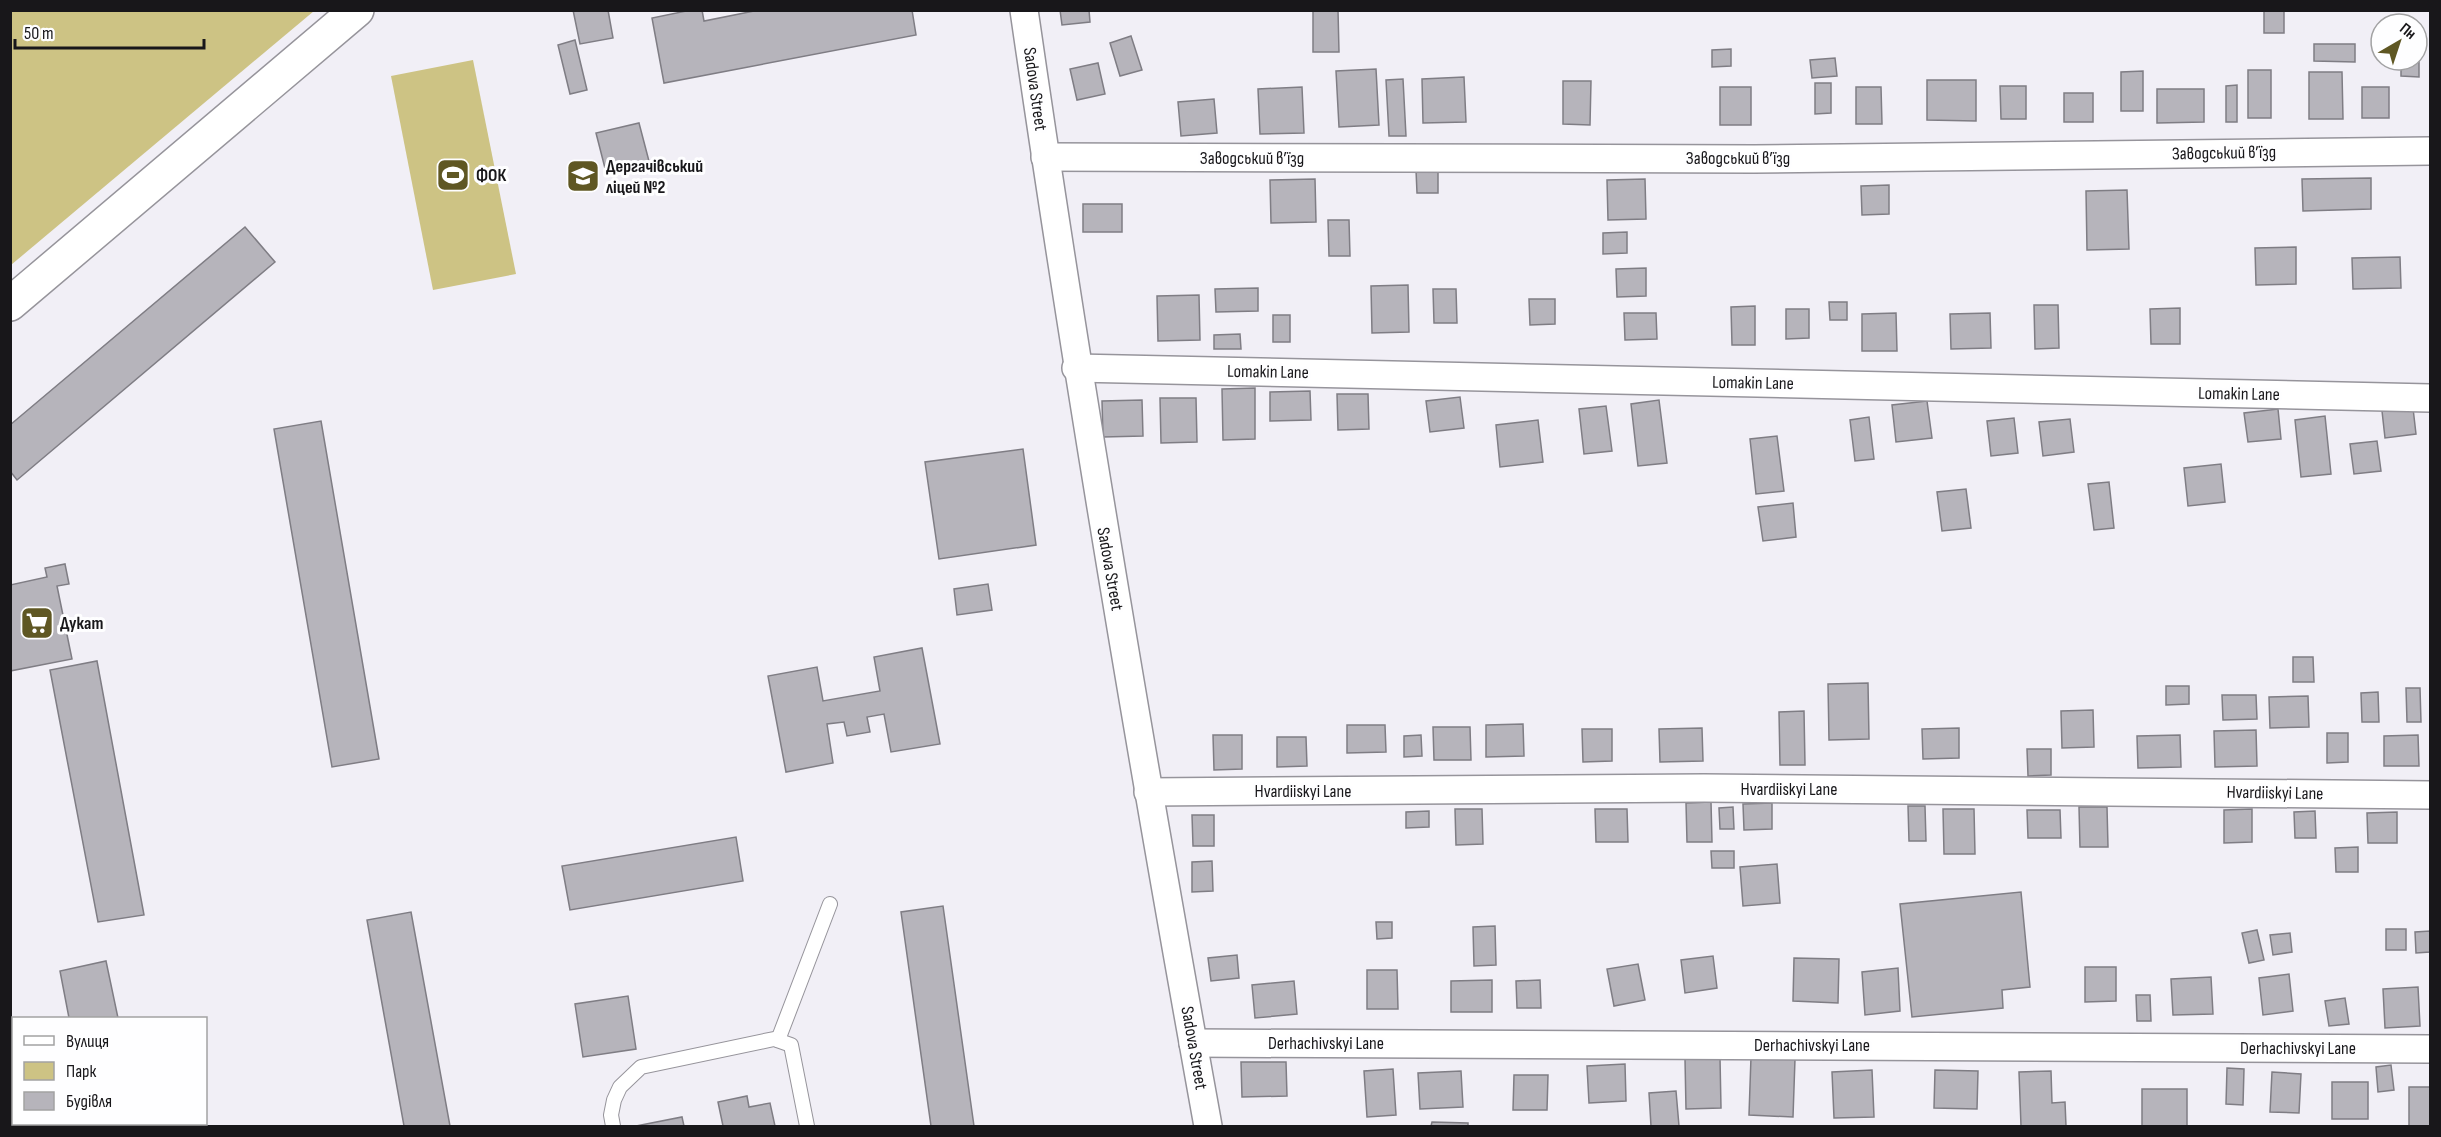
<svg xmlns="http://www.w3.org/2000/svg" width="2441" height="1137" font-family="'Sofia Sans Condensed',sans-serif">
<rect width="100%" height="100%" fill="#f1eff6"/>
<g fill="#cdc384">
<polygon points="11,10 314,10 314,11 11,265"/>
<polygon points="473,60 516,274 433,290 391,76"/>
</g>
<g fill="#b6b4bb" stroke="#7f7d84" stroke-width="1.5">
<polygon points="573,10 608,10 613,38 580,44"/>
<polygon points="691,10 702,10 704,21 759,10 912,10 916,35 664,83 652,18"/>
<polygon points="1060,10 1089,10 1090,22 1062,25"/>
<polygon points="1313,10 1338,10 1339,52 1313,52"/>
<rect x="2264" y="11" width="20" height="22"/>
<polygon points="1131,36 1142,70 1120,76 1110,43"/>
<polygon points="575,40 587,90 570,94 558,45"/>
<polygon points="2314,44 2355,44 2355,62 2314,61"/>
<polygon points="1731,49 1731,66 1712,67 1712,50"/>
<polygon points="2417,55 2419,55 2419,77 2401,76 2401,60 2417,60"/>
<polygon points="1835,58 1837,76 1812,78 1810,60"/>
<polygon points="1098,63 1105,94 1077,100 1070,69"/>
<polygon points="1376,69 1379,125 1339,127 1336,71"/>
<rect x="2248" y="70" width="23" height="48"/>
<polygon points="2143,71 2143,111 2121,111 2121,72"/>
<polygon points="2309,72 2342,72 2343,119 2309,119"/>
<polygon points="1464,77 1466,122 1423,123 1422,79"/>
<polygon points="1403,79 1406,136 1389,136 1386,80"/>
<polygon points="1927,80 1976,80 1976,121 1927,120"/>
<polygon points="1563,81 1591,81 1590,125 1563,124"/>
<polygon points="1815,83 1831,83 1831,113 1815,114"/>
<polygon points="2237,85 2237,122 2226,122 2226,86"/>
<polygon points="2000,86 2026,86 2026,119 2001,119"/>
<polygon points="1302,87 1304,133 1260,134 1258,89"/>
<rect x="1720" y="87" width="31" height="38"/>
<polygon points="1856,87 1881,87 1882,124 1856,124"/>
<rect x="2362" y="87" width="27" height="31"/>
<polygon points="2157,89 2204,89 2204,122 2157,123"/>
<rect x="2064" y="93" width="29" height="29"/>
<polygon points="1214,99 1217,133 1181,136 1178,102"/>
<polygon points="639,123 650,165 607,176 596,133"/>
<polygon points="1416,170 1438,170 1438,193 1417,193"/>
<polygon points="2371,178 2371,209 2303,211 2302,179"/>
<polygon points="1315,179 1316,222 1271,223 1270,180"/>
<polygon points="1645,179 1646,219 1608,220 1607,180"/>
<polygon points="1889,185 1889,214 1862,215 1861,186"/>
<polygon points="2127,190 2129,249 2087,250 2086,191"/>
<rect x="1083" y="204" width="39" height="28"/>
<polygon points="1328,220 1349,220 1350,256 1329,256"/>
<polygon points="245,227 275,262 17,480 10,471 10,425"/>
<polygon points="1627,232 1627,253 1603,254 1603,233"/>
<polygon points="2296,247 2296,284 2256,285 2255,248"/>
<polygon points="2400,257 2401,288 2353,289 2352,258"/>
<polygon points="1646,268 1646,296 1617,297 1616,269"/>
<polygon points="1408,285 1409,332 1372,333 1371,286"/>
<polygon points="1258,288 1258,311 1216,312 1215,289"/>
<polygon points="1433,289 1456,289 1457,323 1434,323"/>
<polygon points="1199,295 1200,340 1158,341 1157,296"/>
<polygon points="1529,299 1555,299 1555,324 1530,325"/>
<polygon points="1829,302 1847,302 1847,320 1830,320"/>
<polygon points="2034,305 2058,305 2059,348 2035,349"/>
<polygon points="1755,306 1755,345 1732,345 1731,307"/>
<polygon points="2180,308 2180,344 2151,344 2150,309"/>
<polygon points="1786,309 1809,309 1809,338 1786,339"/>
<polygon points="1624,313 1656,313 1657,339 1625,340"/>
<polygon points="1896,313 1897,351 1862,351 1862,314"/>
<polygon points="1990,313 1991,348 1951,349 1950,314"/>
<rect x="1273" y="315" width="17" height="27"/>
<polygon points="1240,334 1241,349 1214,349 1214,335"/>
<polygon points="1255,388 1255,439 1223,440 1222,389"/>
<polygon points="1310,391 1311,420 1270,421 1270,392"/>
<polygon points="1337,394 1368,394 1369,429 1338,430"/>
<polygon points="1460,397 1464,428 1430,432 1426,401"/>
<polygon points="1160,398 1196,398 1197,442 1161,443"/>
<polygon points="1142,400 1143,436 1103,437 1102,401"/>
<polygon points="1659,400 1667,463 1638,466 1631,404"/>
<polygon points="1927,401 1932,438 1896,442 1892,405"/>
<polygon points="1606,406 1612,451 1584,454 1579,409"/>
<polygon points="2413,408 2416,434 2385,438 2382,411"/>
<polygon points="2278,409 2281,439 2248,442 2244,413"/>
<polygon points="2325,416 2331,474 2301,477 2295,420"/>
<polygon points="1869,417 1874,459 1855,461 1850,420"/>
<polygon points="2014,418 2018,453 1991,456 1987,421"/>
<polygon points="2070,419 2074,452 2043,456 2039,422"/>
<polygon points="1538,420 1543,462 1500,467 1496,425"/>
<polygon points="321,421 379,759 332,767 274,429"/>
<polygon points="1777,436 1784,491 1756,494 1750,439"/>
<polygon points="2377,441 2381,471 2354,474 2350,444"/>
<polygon points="1023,449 1036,545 939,559 925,462"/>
<polygon points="2221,464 2225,502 2188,506 2184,468"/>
<polygon points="2109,482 2114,528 2094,530 2088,484"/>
<polygon points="1966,489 1971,528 1942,531 1937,492"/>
<polygon points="1793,503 1796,537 1763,541 1758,507"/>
<polygon points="65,564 69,584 57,586 72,659 10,671 10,585 47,577 45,568"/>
<polygon points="988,584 992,610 957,615 954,589"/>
<polygon points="922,648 940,744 891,752 884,714 867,717 870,732 847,736 844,722 827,724 833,763 786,772 768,676 817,667 823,701 880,691 874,657"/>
<polygon points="2293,657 2313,657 2314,682 2293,682"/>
<polygon points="97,661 144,915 98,922 50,670"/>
<polygon points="1868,683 1869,739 1829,740 1828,684"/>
<polygon points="2166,686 2189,686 2189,704 2166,705"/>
<polygon points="2406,688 2420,688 2421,722 2407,722"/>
<polygon points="2378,692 2379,722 2362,722 2361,693"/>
<polygon points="2222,695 2256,695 2257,719 2223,720"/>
<polygon points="2308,696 2309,727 2270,728 2269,697"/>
<polygon points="2093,710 2094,747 2062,748 2061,711"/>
<polygon points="1804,711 1805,765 1780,765 1779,712"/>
<polygon points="1523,724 1524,756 1486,757 1486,725"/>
<polygon points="1347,725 1385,725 1386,752 1347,753"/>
<polygon points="1433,727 1470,727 1471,760 1434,760"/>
<polygon points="1702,728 1703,761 1660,762 1659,729"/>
<polygon points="1959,728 1959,758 1923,759 1922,729"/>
<polygon points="1582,729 1612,729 1612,761 1583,762"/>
<polygon points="2256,730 2257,766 2215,767 2214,731"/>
<polygon points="2327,733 2348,733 2348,762 2327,763"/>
<polygon points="1213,735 1242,735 1242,769 1214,770"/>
<polygon points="1421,735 1422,756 1404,757 1404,736"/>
<polygon points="2180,735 2181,767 2138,768 2137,736"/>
<polygon points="2418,735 2419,766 2384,766 2384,736"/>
<polygon points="1277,737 1306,737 1307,766 1277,767"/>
<polygon points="2027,749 2051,749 2051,775 2028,776"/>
<polygon points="1711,802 1712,842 1687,842 1686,803"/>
<polygon points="1772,803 1772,829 1744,830 1743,804"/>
<polygon points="1908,806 1925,806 1926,841 1909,841"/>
<polygon points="1733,807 1734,829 1720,829 1719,808"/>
<polygon points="2079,807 2107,807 2108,847 2080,847"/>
<polygon points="1455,809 1482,809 1483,844 1456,845"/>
<polygon points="1595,809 1627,809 1628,842 1596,842"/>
<polygon points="1943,809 1974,809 1975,854 1944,854"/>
<polygon points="2252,809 2252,842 2224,843 2224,810"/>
<polygon points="2027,810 2060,810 2061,838 2028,838"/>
<polygon points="1429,811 1429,827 1406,828 1406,812"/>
<polygon points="2315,811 2316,838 2295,838 2294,812"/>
<polygon points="2397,812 2397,843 2368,843 2367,813"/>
<polygon points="1192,815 1214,815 1214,846 1193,846"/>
<polygon points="736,837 743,881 570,910 562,866"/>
<polygon points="2358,847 2358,872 2336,872 2335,848"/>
<polygon points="1711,851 1734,851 1734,868 1712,868"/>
<polygon points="1212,861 1213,891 1192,892 1192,862"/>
<polygon points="1777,864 1780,903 1743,906 1740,867"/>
<polygon points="2021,892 2030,987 2002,990 2003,1008 1912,1017 1900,904"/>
<polygon points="943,906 974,1126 931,1126 901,912"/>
<polygon points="411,912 450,1126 404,1126 367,920"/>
<polygon points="1376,922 1392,922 1392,938 1377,939"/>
<polygon points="1495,926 1496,965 1474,966 1473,927"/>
<rect x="2386" y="929" width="20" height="21"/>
<polygon points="2257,930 2264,960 2249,963 2242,933"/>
<polygon points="2430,931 2430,952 2416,953 2415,932"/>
<polygon points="2290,933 2292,952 2273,955 2270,935"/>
<polygon points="1237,955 1239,978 1211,981 1208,958"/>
<polygon points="1713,956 1717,988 1685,993 1681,960"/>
<polygon points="1794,958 1839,959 1838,1003 1793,1001"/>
<polygon points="106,961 118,1018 69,1018 60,971"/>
<polygon points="1638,964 1645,1000 1614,1006 1607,969"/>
<polygon points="2085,967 2116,967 2116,1001 2085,1002"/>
<polygon points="1898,968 1900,1011 1865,1015 1862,972"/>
<polygon points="1367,970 1397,970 1398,1009 1367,1009"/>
<polygon points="2289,974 2293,1011 2263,1015 2259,978"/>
<polygon points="2211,977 2213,1014 2173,1015 2171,979"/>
<polygon points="1492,980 1492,1012 1451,1012 1451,981"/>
<polygon points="1540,980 1541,1008 1517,1008 1516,981"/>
<polygon points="1294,981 1297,1014 1255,1018 1252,985"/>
<polygon points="2418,987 2420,1026 2385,1028 2383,989"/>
<polygon points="2136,995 2150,995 2151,1021 2137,1021"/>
<polygon points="628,996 636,1049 583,1057 575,1004"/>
<polygon points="2345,998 2349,1024 2329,1026 2325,1001"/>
<polygon points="1751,1057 1795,1059 1793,1117 1749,1115"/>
<polygon points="1720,1058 1721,1108 1686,1109 1685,1059"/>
<polygon points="1241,1062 1286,1062 1287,1096 1242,1097"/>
<polygon points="1625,1064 1626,1101 1589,1103 1587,1066"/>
<polygon points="2391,1065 2394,1090 2378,1092 2376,1067"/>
<polygon points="2227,1068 2244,1069 2243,1105 2226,1104"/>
<polygon points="1393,1069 1396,1115 1367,1117 1364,1071"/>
<polygon points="1872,1070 1874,1117 1834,1118 1832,1072"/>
<polygon points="1935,1070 1978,1071 1977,1109 1934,1108"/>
<polygon points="1461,1071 1463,1107 1420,1109 1418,1073"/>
<polygon points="2051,1071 2052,1103 2065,1102 2066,1126 2021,1126 2019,1072"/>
<polygon points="2272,1072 2301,1074 2299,1113 2270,1112"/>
<polygon points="1514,1075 1548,1075 1547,1110 1513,1110"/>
<rect x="2332" y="1082" width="36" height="37"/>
<rect x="2409" y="1087" width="21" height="39"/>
<rect x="2142" y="1089" width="45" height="37"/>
<polygon points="1676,1091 1679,1126 1651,1126 1649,1093"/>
<polygon points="10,1093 14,1101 14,1124 22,1124 22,1126 10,1126"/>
<polygon points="747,1096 749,1107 770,1103 775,1126 723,1126 718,1102"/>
<polygon points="682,1117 684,1126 636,1126"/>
<polygon points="1432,1122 1468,1123 1468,1126 1431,1126"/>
<polygon points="91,1124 139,1124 140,1126 92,1126"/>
</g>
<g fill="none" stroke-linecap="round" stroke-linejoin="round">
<g stroke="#96949b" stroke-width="16">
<g id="lane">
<polyline points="778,1040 830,904"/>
<polyline points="613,1126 611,1115 614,1100 620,1087 641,1067 774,1039 791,1045 807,1126"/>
</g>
</g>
<g stroke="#96949b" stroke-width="30">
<g id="street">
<path d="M 1024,10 C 1078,384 1141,755 1208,1126"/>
<polyline points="1045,157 1754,159 2430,151"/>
<polyline points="1076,368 2430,398"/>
<polyline points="1148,792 1704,788 2430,795"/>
<polyline points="1193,1043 2430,1049"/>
</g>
</g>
<g stroke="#96949b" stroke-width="36">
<polyline id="secondary" points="10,304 357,10"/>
</g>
<use href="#lane" stroke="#fff" stroke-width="14"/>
<use href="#street" stroke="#fff" stroke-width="27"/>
<use href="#secondary" stroke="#fff" stroke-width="33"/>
</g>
<defs>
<g id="stadium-square" transform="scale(1.725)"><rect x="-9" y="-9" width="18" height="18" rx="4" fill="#5f5723" stroke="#fefeff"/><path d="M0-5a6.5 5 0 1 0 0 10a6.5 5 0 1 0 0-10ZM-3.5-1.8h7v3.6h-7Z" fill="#fff"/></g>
<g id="school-square" transform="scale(1.725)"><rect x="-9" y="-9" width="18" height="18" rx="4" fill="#5f5723" stroke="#fefeff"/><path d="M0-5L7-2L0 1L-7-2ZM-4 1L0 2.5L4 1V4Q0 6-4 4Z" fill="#fff"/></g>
<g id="supermarket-square" transform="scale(1.725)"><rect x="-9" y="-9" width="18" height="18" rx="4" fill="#5f5723" stroke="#fefeff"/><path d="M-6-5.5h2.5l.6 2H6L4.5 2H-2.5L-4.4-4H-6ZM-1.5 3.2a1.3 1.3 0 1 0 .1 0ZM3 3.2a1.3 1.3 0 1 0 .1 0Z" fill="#fff"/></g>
</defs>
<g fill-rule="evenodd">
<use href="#stadium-square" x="453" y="175"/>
<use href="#school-square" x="583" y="176"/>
<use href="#supermarket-square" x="37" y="623"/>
</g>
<g text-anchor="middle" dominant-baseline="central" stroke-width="6" stroke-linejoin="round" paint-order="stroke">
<g font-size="18" fill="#18171a" stroke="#fefeff">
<text transform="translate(1035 89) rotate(82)">Sadova Street</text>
<text transform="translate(2224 153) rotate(-1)">Заводський в’їзд</text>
<text x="1252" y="158">Заводський в’їзд</text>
<text x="1738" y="158">Заводський в’їзд</text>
<text transform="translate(1268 372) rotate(1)">Lomakin Lane</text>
<text transform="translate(1753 383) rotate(1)">Lomakin Lane</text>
<text transform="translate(2239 394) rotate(1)">Lomakin Lane</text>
<text transform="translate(1110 569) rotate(80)">Sadova Street</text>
<text x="1789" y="789">Hvardiiskyi Lane</text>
<text x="1303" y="791">Hvardiiskyi Lane</text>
<text transform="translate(2275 793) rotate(1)">Hvardiiskyi Lane</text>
<text x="1326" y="1043">Derhachivskyi Lane</text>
<text x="1812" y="1045">Derhachivskyi Lane</text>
<text transform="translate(1194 1048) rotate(80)">Sadova Street</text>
<text x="2298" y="1048">Derhachivskyi Lane</text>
</g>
<g font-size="18" font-weight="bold" fill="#18171a" stroke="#fefeff" text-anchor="start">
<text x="606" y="166">Дергачівський<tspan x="606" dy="21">ліцей №2</tspan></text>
<text x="476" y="175">ФОК</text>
<text x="60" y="623">Дукат</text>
</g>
</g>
<rect width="2441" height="1137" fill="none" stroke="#18171a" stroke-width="24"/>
<rect x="12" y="1017" width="195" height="108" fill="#fefeff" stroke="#a2a2a3" stroke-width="1.5"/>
<rect x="24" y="1036" width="30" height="9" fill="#ffffff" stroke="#a2a2a3" stroke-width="1.5"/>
<text x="66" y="1047" font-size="18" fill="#18171a">Вулиця</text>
<rect x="24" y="1062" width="30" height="18" fill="#cdc384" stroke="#a2a2a3" stroke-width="1.5"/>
<text x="66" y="1077" font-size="18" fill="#18171a">Парк</text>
<rect x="24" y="1092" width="30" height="18" fill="#b6b4bb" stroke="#a2a2a3" stroke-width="1.5"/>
<text x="66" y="1107" font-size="18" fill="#18171a">Будівля</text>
<g transform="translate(2399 42) rotate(39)"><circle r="28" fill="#fefeff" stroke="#a2a2a3" stroke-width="1.5"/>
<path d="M0-4.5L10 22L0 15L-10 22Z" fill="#5f5723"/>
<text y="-9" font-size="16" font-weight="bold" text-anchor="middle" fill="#18171a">Пн</text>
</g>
<path d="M15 39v9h189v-9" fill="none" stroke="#18171a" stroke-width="3"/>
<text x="24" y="39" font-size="18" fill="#18171a" stroke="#fefeff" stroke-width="4.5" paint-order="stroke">50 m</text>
</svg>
